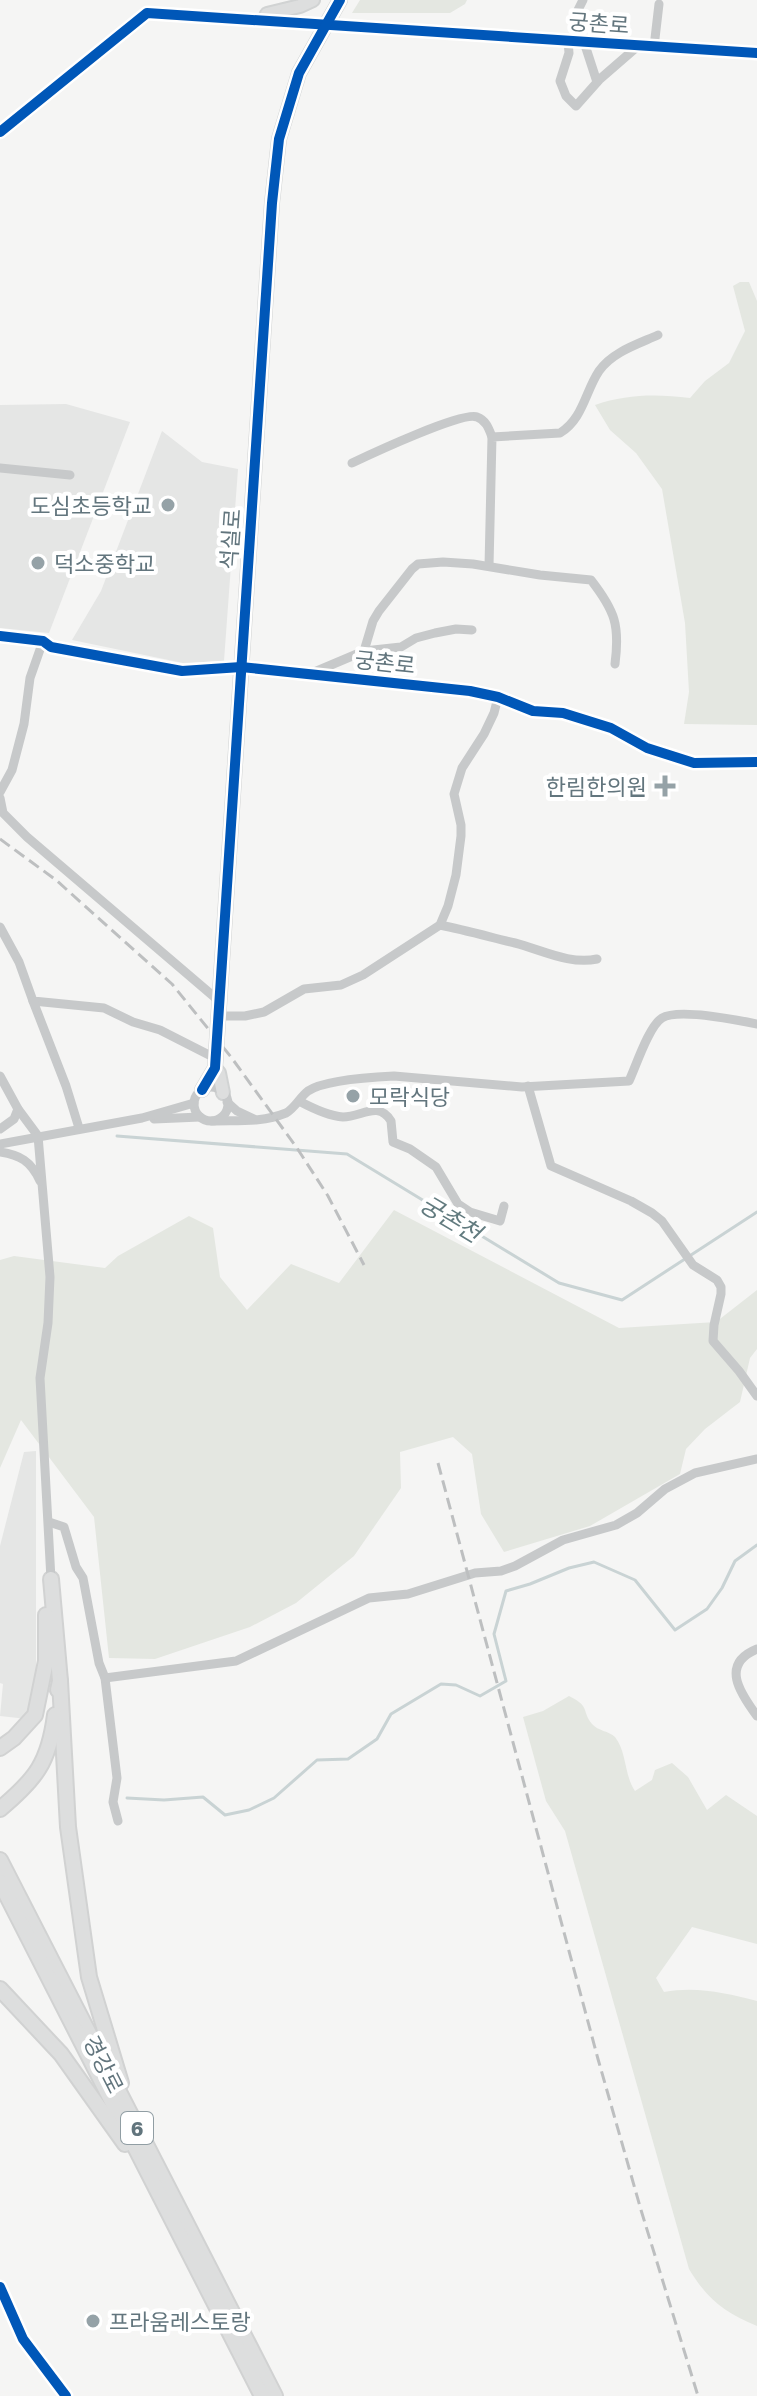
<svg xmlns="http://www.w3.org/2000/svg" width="757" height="2396" font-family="'Golos Text','Noto Sans KR',sans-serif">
<rect width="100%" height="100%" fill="#f5f5f4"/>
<g fill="#e5e6e5">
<polygon points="66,404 130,422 49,633 0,628 0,405"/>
<polygon points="162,431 202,462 238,469 224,661 183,663 72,640 101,591"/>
<polygon points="36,1451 36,1697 27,1719 0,1716 3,1684 0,1683 0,1546 24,1452"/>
</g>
<g fill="#e4e7e1">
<polygon points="360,0 467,0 465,4 450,13 352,13"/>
<path d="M 740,282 L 749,282 L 757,301 L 757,725 L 684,724 L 689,692 L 685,623 L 662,489 L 636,453 L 610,430 L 595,405 C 627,394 657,394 690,398 L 705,381 L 729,363 L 745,331 L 733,286 Z"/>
<polygon points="394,1210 619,1328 716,1322 757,1290 757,1349 750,1358 740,1402 705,1429 686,1449 680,1474 590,1526 504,1552 481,1514 472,1454 453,1437 400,1452 401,1488 354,1556 296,1603 250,1627 155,1659 109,1658 94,1517 21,1420 0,1468 0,1260 14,1256 105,1268 118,1256 189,1216 213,1228 220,1277 247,1310 291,1264 339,1283"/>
<path d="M 569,1696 C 591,1707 581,1710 592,1724 C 598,1731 609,1731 615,1737 C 627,1752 624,1775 635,1791 L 652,1780 L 655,1770 L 672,1763 L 688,1777 L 707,1810 L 726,1795 L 757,1816 L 757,1944 L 692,1927 L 656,1978 L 664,1992 C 696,1986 726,1993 757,2001 L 757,2326 C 725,2313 707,2299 689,2269 L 565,1831 L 546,1801 L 523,1717 L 543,1711 Z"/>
</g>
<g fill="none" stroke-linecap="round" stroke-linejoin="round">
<g stroke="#c9d3d4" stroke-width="3">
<polyline points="117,1136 347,1154 559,1283 622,1300 757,1212"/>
<polyline points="127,1798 164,1800 203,1797 225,1815 249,1810 274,1798 317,1760 348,1759 377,1739 391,1714 441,1684 456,1685 480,1696 506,1681 494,1634 506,1591 530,1584 569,1568 594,1562 635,1580 675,1630 707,1609 722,1588 735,1561 757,1545"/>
</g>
<g stroke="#d1d3d3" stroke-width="16">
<g id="secondary">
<polyline points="264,20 267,14 300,6 313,0"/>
<polyline points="215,1068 219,1073 223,1093"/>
<polyline points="202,1090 215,1068 272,203 279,139 299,73 340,0"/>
</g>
</g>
<g stroke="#d1d2d2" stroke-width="18">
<g id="primary">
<polyline points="51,1579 60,1681 58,1690"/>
<polyline points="60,1681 68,1827 89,1977 121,2083"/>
<polyline points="0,1748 14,1738 35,1715 46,1661 46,1615"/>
<path d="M 0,1809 C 36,1779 49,1762 55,1715"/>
<polyline points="0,1860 275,2396"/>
<polyline points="0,1882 262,2396"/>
<polyline points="0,1989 61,2054 125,2144"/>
</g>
</g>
<g stroke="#c7c9ca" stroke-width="9">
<polyline points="343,26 757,53"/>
<polyline points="568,41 569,53 560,81 566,96 576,106 600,79 638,46"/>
<polyline points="577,42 577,12 583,0"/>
<polyline points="584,42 597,82"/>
<polyline points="654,47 659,4"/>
<polyline points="0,132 147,13 316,25"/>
<path d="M 352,463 C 371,454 463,411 477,417 C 486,420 489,429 492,437"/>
<polyline points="0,468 70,475"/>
<path d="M 489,566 L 492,437 L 560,433 C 583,419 585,392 599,371 C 612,352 638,344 658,335"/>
<polyline points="0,636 43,641 51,647 182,671 241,667 470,691 498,697 533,711 563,713 611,728 647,748 694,763 757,762"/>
<path d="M 364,651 L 373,621 L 379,611 L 412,569 L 418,564 L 443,562 L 473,564 L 540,575 L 591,580 C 615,611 620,625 615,664"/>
<polyline points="312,673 364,651 401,647 416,638 435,633 456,629 472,630"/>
<polyline points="0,792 12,770 24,724 30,678 43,641"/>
<polyline points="0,798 3,813 27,837 219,1001"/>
<path d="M 440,925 C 465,930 490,937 515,943 C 542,950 570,965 597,959"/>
<polyline points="0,927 19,962 33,1001 104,1008 133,1022 160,1030 215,1058"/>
<polyline points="33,1001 66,1086 79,1128"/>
<polyline points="218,1016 245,1016 264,1012 304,989 341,985 363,975 440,925 448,906 456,875 461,836 461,825 454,794 462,768 484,734 494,713 498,697"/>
<polyline points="0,1076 18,1109 38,1136"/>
<polyline points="528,1086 551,1166 631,1201 652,1213 662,1221 693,1265 717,1280 721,1287 721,1294 714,1325 713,1341 739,1371 757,1396"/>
<circle cx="211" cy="1104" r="17"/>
<path d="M 299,1101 C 312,1108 328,1116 343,1117 C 362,1117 378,1100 391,1121 L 393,1142 L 410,1149 L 436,1167 L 458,1204 L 470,1212 L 500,1221 L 504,1206"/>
<polyline points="227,1102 237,1111 254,1119"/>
<polyline points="154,1119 200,1117"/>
<path d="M 212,1121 C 238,1120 261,1123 286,1113 C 295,1108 300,1097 308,1091 C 324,1080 374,1077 394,1076 L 522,1087 L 629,1081 C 636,1066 649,1026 662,1018 C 678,1008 737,1020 757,1024"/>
<polyline points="0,1129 14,1119 18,1109"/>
<polyline points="38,1136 50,1277 48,1323 40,1378 51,1579"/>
<polyline points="0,1144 142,1118 194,1103"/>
<path d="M 0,1152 C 20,1155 31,1161 40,1181"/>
<polyline points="49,1522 64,1527 76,1567 83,1578 99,1663 105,1678 117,1778 113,1802 118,1821"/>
<path d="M 757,1649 C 720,1664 740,1693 757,1716"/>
<polyline points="105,1678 236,1661 369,1598 408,1594 475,1573 501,1571 515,1566 563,1540 616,1525 637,1513 665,1489 695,1473 757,1459"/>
</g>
<use href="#secondary" stroke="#dddede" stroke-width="12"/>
<use href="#primary" stroke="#dddede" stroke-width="14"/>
<g stroke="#bdbfc0" stroke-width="3" stroke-dasharray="12 6" stroke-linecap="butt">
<polyline points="0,839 56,880 172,984 231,1057 297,1148 328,1196 364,1265"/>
<polyline points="438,1463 598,2059 641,2210 698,2396"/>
</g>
<polyline stroke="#c7c9ca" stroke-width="9" points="316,25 343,26"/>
<g stroke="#fff" stroke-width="15">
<g id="cycleway">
<polyline points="0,132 147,13 757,53"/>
<polyline points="0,636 43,641 51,647 182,671 241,667 470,691 498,697 533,711 563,713 611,728 647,748 694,763 757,762"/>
<polyline points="202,1090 215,1068 272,203 279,139 299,73 340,0"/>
<polyline points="0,2287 23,2339 66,2396"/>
</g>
</g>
<use href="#cycleway" stroke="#0057b8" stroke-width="10"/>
</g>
<g fill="#95a2a7" stroke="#fff" stroke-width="3">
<circle cx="168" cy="505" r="8"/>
<circle cx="38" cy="563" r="8"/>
<path d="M661 774h8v8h8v8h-8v8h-8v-8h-8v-8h8z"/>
<circle cx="353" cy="1096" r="8"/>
<circle cx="93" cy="2321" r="8"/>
</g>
<g text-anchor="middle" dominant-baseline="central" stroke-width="8" stroke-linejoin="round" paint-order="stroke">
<rect fill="#fff" stroke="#919ea4" stroke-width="2" x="121" y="2112" width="32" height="32" rx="6"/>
<g font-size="20" font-weight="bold" fill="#62757d">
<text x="137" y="2128">6</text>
</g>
<g font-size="22" fill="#62757d" stroke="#fff">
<text transform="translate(599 23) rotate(4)">궁촌로</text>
<text transform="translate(230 539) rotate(-86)">석실로</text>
<text transform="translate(385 662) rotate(6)">궁촌로</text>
<text transform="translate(104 2064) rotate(63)">경강로</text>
</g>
<g font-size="22" fill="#62757d" stroke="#fff" text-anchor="start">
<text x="152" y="505" text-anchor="end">도심초등학교</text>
<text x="54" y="563">덕소중학교</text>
<text x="647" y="786" text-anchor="end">한림한의원</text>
<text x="369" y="1096">모락식당</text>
<text x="109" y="2321">프라움레스토랑</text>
</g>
<g font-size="24" font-style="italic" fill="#627b7f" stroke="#fff">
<text transform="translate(451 1218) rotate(31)">궁촌천</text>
</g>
</g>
</svg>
